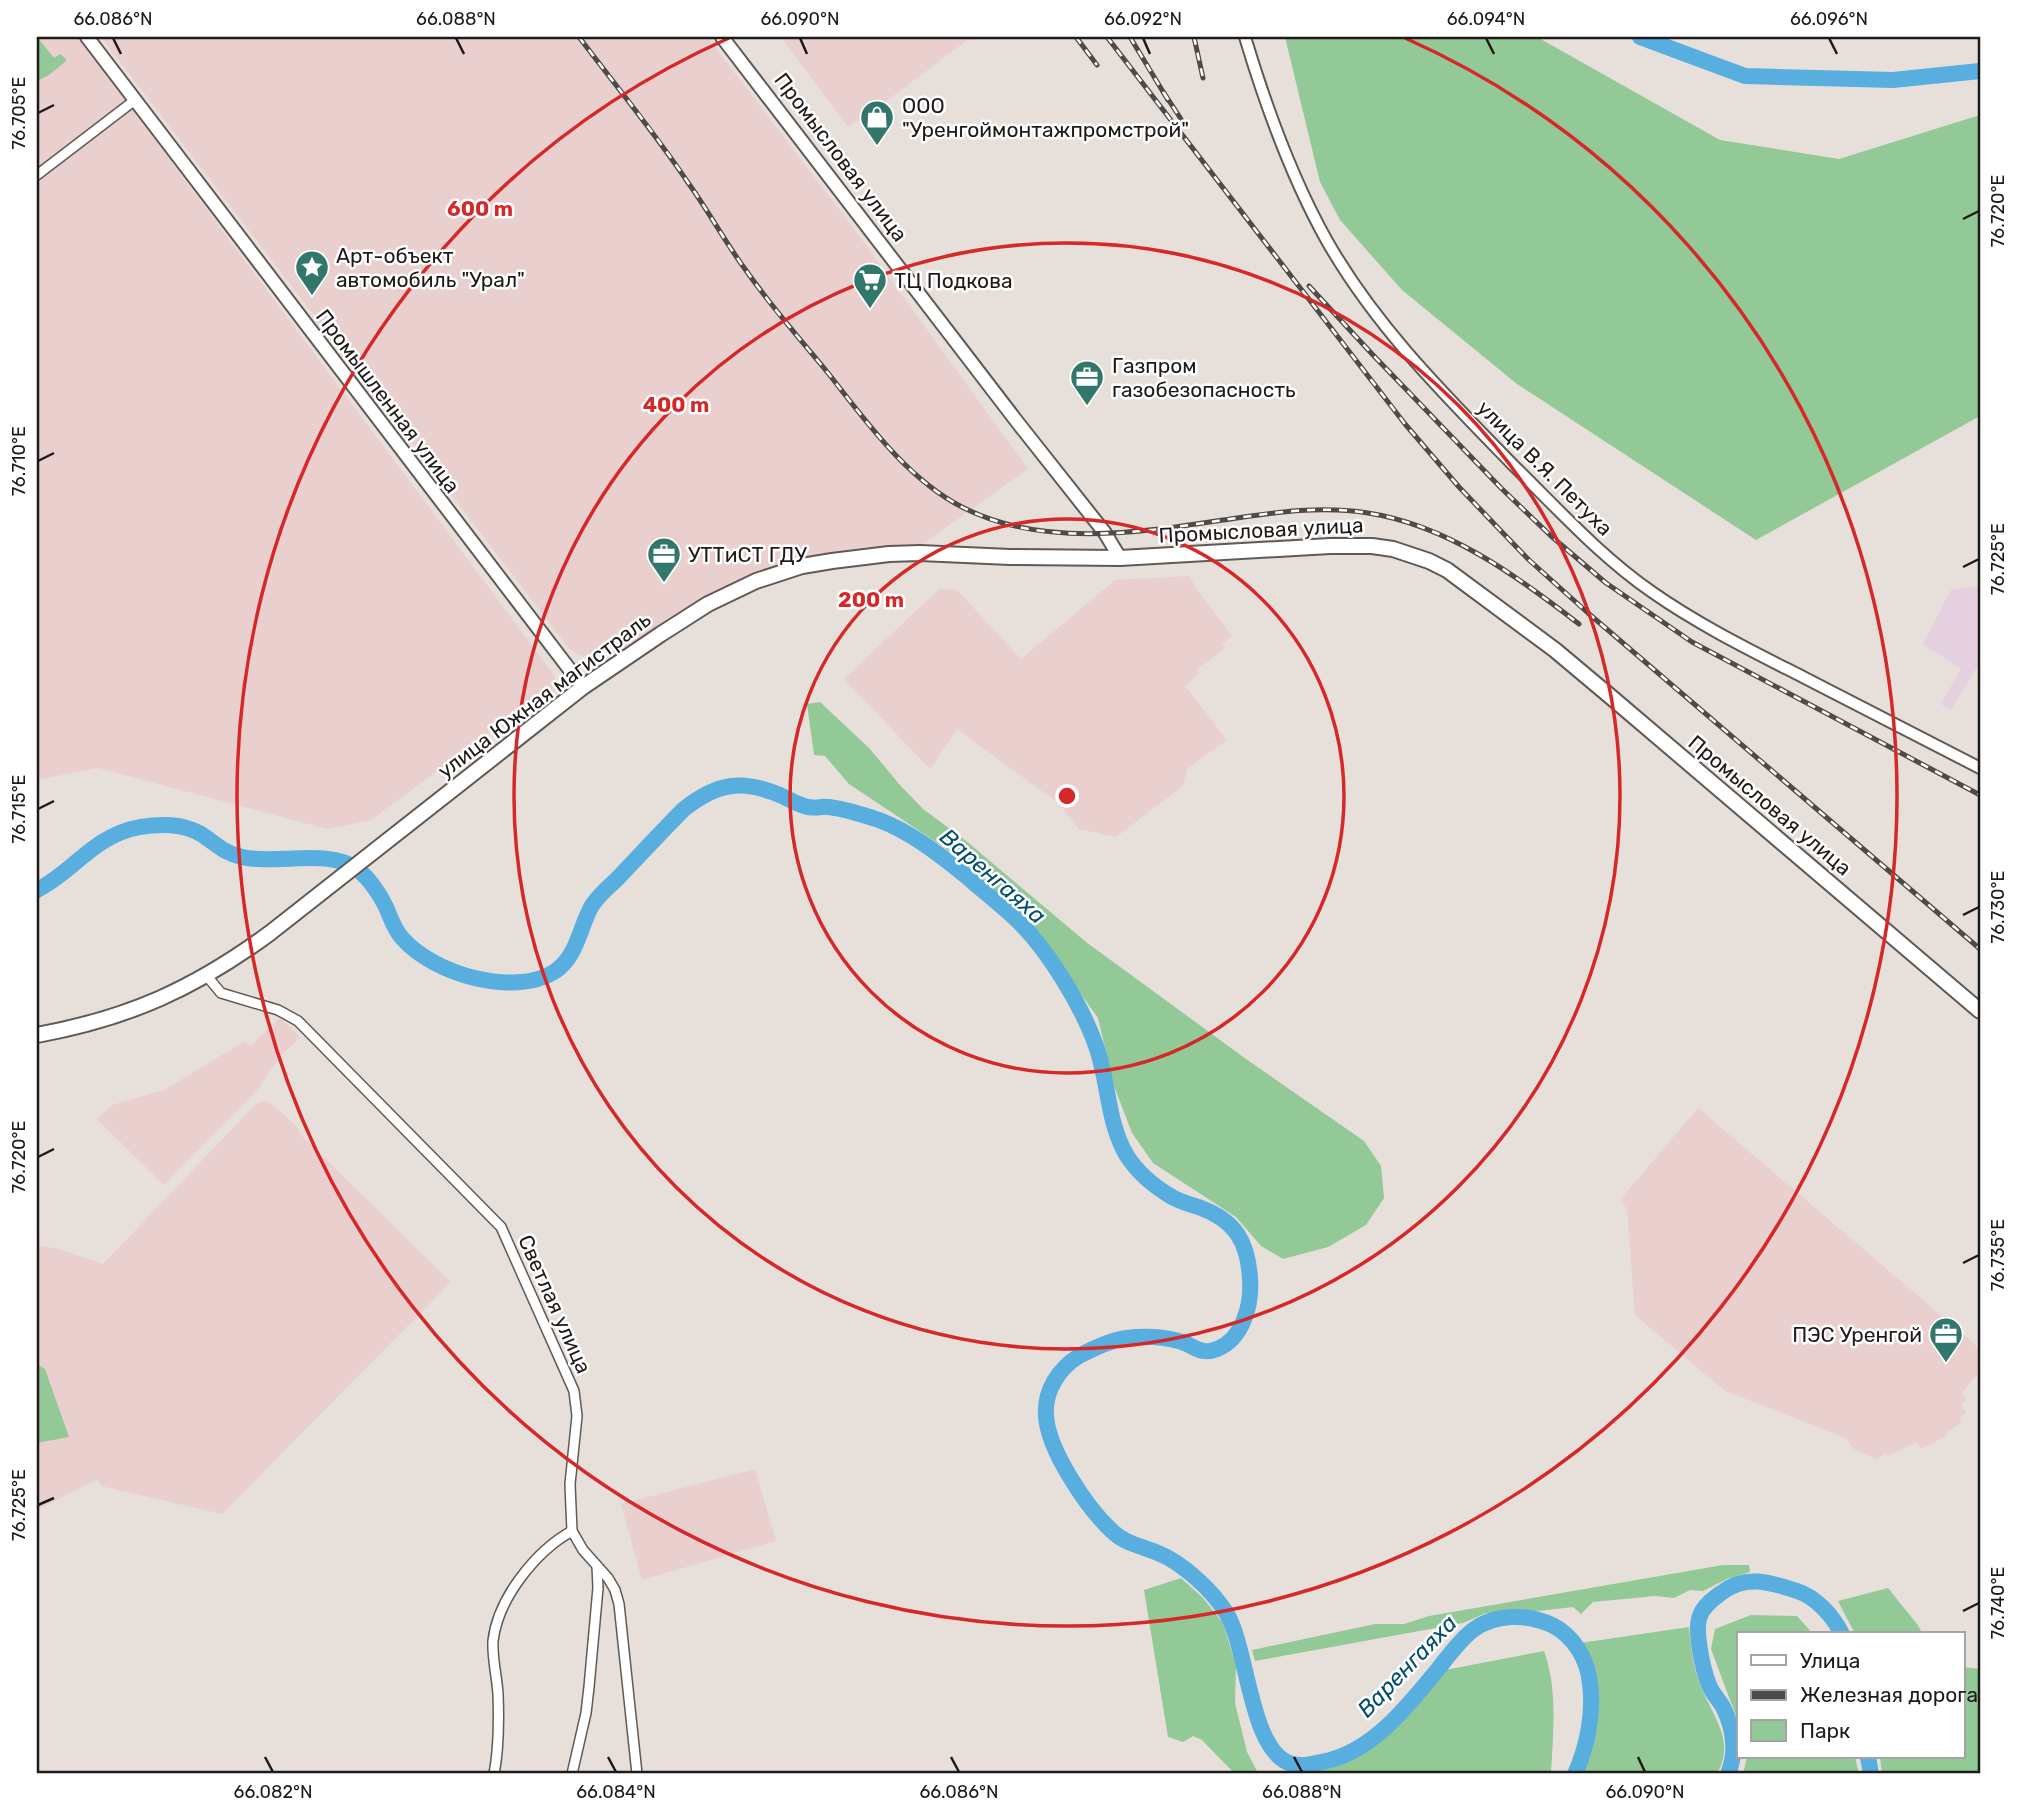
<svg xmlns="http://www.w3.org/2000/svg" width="2017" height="1811" font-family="Rubik,sans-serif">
<rect width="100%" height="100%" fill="#e7dfda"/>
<polygon fill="#e4d0de" points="1980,586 1980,662 1951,710 1941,704 1961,669 1923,644 1951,590"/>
<g fill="#eacfcf">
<polygon points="37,37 78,37 554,675 557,684 555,692 522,717 511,716 371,820 327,829 98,768 37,780"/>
<polygon points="101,37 707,37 849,222 1028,469 921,545 867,547 833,553 784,565 695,605 617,652 605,656 593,658 576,654 568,647"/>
<polygon points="781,37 978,37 972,41 970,38 884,103 848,127"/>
<polygon points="1190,576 1195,587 1232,636 1222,644 1225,648 1196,670 1199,674 1185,686 1227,740 1187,769 1183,786 1116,837 1079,829 1058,803 957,729 930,769 844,679 939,589 957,590 1021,659 1115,580"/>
<polygon points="280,1018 300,1037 279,1058 258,1089 164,1185 97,1119 112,1105 164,1090 245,1041 250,1046"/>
<polygon points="265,1101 275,1106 300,1130 298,1132 451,1282 222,1514 101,1486 98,1479 37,1510 37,1245 59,1249 103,1264 257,1103"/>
<polygon points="1698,1108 1976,1345 1975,1347 1980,1352 1980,1371 1962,1393 1966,1401 1961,1403 1966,1414 1959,1417 1962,1422 1946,1433 1947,1436 1921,1449 1917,1442 1888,1456 1886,1453 1876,1459 1854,1449 1846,1438 1725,1391 1635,1315 1627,1209 1620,1200"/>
<polygon points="755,1469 776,1541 642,1580 621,1504"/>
</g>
<g fill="#92c997">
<polygon points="37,37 54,58 60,54 66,59 66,61 49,75 37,81"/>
<polygon points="1285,37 1537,37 1720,140 1839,159 1980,115 1980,416 1756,540 1517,384 1402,290 1340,220 1320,182"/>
<polygon points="820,702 870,749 899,784 923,809 965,840 1086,942 1246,1059 1364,1141 1381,1166 1384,1198 1366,1225 1328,1247 1283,1259 1261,1246 1236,1217 1153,1163 1132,1133 1114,1086 1098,1018 1032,925 992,888 942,846 849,784 825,756 814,755 807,704"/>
<polygon points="37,1364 45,1369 69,1437 37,1443"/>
<polygon points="1723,1565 1749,1565 1750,1572 1727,1579 1703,1591 1690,1590 1674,1598 1655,1596 1593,1602 1581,1614 1573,1607 1530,1612 1486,1613 1463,1623 1255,1661 1252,1650 1375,1624 1404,1624 1429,1616"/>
<polygon points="1181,1578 1203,1598 1223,1623 1236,1666 1235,1703 1247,1752 1258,1773 1261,1774 1235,1774 1202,1740 1193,1736 1183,1742 1168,1737 1144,1590"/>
<polygon points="1888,1588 1917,1624 1923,1634 1855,1634 1838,1601"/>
<polygon points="1751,1615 1797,1616 1813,1634 1739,1634 1739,1724 1711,1649 1715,1629"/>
<path d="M 1689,1627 C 1691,1647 1693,1668 1701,1687 C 1713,1717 1736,1741 1717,1774 L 1583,1774 C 1594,1740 1605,1697 1591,1662 C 1588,1655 1584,1649 1580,1643 Z"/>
<path d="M 1544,1651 C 1558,1690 1553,1733 1551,1774 L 1301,1774 C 1314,1771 1330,1769 1343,1763 C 1390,1742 1415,1710 1445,1670 Z"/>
<polygon points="1963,1667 1980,1669 1980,1774 1882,1774 1880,1757 1963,1757"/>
<polygon points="1747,1757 1855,1757 1859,1774 1743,1774"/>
</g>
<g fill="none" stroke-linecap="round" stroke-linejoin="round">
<g stroke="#58aede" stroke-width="16">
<polyline points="1640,37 1745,76 1893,80 1980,71"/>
<path d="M 37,890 C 75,871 92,836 140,827 C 161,824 182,823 201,834 C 215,843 225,854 242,857 C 275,865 329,848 357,869 C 368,877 380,894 386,907 C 391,918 394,930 403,939 C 434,974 513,997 554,972 C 576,958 579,931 590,909 C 596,897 609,887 618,878 C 640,855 662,831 684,809 C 717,783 741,779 780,795 C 789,799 798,805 808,807 C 822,809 815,806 829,807 C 845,809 864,815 879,820 C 911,832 940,855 966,876 C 984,892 1004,907 1021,924 C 1050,954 1082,1006 1096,1046 C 1109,1082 1107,1123 1127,1156 C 1138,1173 1155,1187 1172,1197 C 1181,1202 1192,1205 1201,1208 C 1236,1221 1248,1243 1250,1279 C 1252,1304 1243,1339 1217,1349 C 1200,1356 1194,1345 1179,1341 C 1163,1337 1143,1336 1127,1338 C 1111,1340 1094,1348 1079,1356 C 1059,1368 1044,1391 1046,1416 C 1048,1450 1087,1508 1112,1531 C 1125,1544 1142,1546 1158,1553 C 1183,1563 1213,1591 1227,1614 C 1248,1650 1250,1748 1289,1763 C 1302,1768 1316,1763 1330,1760 C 1376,1748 1410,1703 1439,1668 C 1449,1655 1460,1640 1473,1630 C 1496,1613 1528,1614 1552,1625 C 1574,1636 1588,1660 1590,1684 C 1594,1714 1587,1747 1575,1774"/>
<polyline points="1868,1757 1871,1774"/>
<path d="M 1728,1774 C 1737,1752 1734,1729 1723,1707 C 1719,1700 1712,1693 1709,1685 C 1703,1670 1694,1630 1700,1616 C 1703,1606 1713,1599 1721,1593 C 1745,1574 1770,1582 1797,1591 C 1816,1597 1833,1616 1842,1634"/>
</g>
<g stroke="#605a55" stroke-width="12">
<g id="minor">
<polyline points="37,175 135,100"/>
<polyline points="206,975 221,993 278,1010 298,1021 501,1227 574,1391 577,1416 570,1484 572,1531 583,1550 608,1578 615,1590 619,1604 637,1774"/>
<path d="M 494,1774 C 499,1748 499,1720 498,1694 C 497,1677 492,1658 493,1641 C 498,1598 536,1551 572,1531"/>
<polyline points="572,1774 586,1713 589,1687 598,1588 597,1566"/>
</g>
</g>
<g stroke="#605a55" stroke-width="14">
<path id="tertiary" d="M 1245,37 C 1266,107 1291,177 1327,241 C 1376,327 1445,395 1513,465 C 1558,509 1600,556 1652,592 C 1699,625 1752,651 1803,677 C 1862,707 1921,738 1980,768"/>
</g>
<g stroke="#605a55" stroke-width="16">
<g id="secondary">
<polyline points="87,37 583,687"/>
<polyline points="722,37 1018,423 1105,533 1120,558"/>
</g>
</g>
<g stroke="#605a55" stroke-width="18">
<path id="trunk" d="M 37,1035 C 129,1018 194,989 270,933 L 583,687 L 661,634 L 708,604 L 756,581 L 802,566 L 832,561 L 889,554 L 920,553 L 1010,557 L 1120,558 L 1330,546 L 1372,546 L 1393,549 L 1429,561 L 1447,570 L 1555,650 L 1611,697 L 1980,1011"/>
</g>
<use href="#minor" stroke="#fff" stroke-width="9"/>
<use href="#tertiary" stroke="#fff" stroke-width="10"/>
<use href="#secondary" stroke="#fff" stroke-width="12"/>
<use href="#trunk" stroke="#fff" stroke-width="14"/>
<g stroke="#4e4a47" stroke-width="5">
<g id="rail">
<path d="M 579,37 C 616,86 655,133 689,184 C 709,212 725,242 745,269 C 770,305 800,339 828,373 C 866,421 906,478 962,507 C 1042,548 1138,533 1223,520 C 1271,513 1320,505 1368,513 C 1447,525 1517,576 1579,624"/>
<polyline points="1076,37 1097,65"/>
<polyline points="1107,37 1405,424 1459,487 1502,532 1529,560 1588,613 1980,949"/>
<polyline points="1130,37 1168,100"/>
<polyline points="1194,37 1203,78"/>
<polyline points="1164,93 1181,119"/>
<polyline points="1309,286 1373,355 1501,488 1551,536 1606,583 1692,642 1980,795"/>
</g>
</g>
<use href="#rail" stroke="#fff" stroke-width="2.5" stroke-dasharray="8" stroke-linecap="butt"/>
</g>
<path fill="none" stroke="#1d1a18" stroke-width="2.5" d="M 113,38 L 121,54M 456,38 L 464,54M 800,38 L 807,54M 1143,38 L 1150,54M 1486,38 L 1494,54M 1829,38 L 1837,54M 38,113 L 54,105M 1963,219 L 1979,211M 38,461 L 54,453M 1963,567 L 1979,559M 38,809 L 54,801M 1963,915 L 1979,907M 38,1157 L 54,1149M 1963,1263 L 1979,1255M 38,1505 L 54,1498M 1963,1611 L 1979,1603M 265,1757 L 273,1772M 608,1757 L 616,1772M 951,1757 L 959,1772M 1294,1757 L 1302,1772M 1638,1757 L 1645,1772"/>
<g fill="none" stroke="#d62828" stroke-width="3.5">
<circle cx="1067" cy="796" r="277"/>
<circle cx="1067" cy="796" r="553"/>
<path d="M1405 38A830 830 0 1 1 729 38"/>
</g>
<defs>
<g id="shop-pin" transform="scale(1.75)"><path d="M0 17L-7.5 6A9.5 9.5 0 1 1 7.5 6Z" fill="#32776b" stroke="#fff"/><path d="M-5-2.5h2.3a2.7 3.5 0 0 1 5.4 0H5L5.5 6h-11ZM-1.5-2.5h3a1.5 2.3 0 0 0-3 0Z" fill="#fff"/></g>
<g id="sight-pin" transform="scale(1.75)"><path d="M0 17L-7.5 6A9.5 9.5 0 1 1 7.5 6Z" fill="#32776b" stroke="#fff"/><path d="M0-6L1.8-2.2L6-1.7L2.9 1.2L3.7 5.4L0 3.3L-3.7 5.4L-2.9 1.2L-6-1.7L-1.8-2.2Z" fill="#fff"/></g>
<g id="supermarket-pin" transform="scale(1.75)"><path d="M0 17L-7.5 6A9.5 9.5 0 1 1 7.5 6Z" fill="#32776b" stroke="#fff"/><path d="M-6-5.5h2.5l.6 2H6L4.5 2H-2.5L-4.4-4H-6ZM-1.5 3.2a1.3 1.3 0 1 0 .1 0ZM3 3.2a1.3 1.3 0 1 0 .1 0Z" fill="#fff"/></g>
<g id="office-pin" transform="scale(1.75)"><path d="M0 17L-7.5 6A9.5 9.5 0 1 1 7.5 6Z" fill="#32776b" stroke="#fff"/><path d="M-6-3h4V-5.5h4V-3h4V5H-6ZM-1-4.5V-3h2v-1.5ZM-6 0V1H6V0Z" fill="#fff"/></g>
</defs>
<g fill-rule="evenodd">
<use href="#shop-pin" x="877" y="117"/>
<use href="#sight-pin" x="312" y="267"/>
<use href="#supermarket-pin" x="870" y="280"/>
<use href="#office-pin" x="1087" y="377"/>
<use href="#office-pin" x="664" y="554"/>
<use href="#office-pin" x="1946" y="1334"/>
</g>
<g text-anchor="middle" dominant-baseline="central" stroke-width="5" stroke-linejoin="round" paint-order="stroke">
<g font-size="21" fill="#1d1a18" stroke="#fff" text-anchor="start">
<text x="902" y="105">ООО<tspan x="902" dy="24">"Уренгоймонтажпромстрой"</tspan></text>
<text x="336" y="255">Арт-объект<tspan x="336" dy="24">автомобиль "Урал"</tspan></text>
<text x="894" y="280">ТЦ Подкова</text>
<text x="1112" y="365">Газпром<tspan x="1112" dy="24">газобезопасность</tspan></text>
<text x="688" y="554">УТТиСТ ГДУ</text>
<text x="1922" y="1334" text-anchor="end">ПЭС Уренгой</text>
</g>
<g font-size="21" fill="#1d1a18" stroke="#fff">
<text transform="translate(841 157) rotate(53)">Промысловая улица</text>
<text transform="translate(388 401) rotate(53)">Промышленная улица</text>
<text transform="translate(1545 468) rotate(45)">улица В.Я. Петуха</text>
<text transform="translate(1261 530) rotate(-3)">Промысловая улица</text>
<text transform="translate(544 695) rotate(-37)">улица Южная магистраль</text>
<text transform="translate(1770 805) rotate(40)">Промысловая улица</text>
<text transform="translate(555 1304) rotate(66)">Светлая улица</text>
</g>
<g font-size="23" font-style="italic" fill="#034d6d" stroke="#fff">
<text transform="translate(993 876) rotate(41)">Варенгаяха</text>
<text transform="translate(1407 1666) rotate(-46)">Варенгаяха</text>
</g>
</g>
<circle cx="1067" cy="796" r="10" fill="#d62828" stroke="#fff" stroke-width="3.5"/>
<g font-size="21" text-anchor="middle" font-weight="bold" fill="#d62828" stroke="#fff" stroke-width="5" stroke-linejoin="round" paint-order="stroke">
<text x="480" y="216">600 m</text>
<text x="676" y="412">400 m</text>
<text x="871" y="607">200 m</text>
</g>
<rect width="2017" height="1811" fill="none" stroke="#ffffff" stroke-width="77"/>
<rect x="1737" y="1632" width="228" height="126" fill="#ffffff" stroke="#a5a3a3" stroke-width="2"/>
<rect x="1751" y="1655" width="35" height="10" fill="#ffffff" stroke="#a5a3a3" stroke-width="2"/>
<text x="1800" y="1668" font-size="21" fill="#1d1a18">Улица</text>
<rect x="1751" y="1690" width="35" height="10" fill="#4e4a47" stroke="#a5a3a3" stroke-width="2"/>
<text x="1800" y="1702" font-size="21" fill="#1d1a18">Железная дорога</text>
<rect x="1751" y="1720" width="35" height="21" fill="#92c997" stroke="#a5a3a3" stroke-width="2"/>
<text x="1800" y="1738" font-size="21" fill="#1d1a18">Парк</text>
<rect x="38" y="38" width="1941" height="1734" fill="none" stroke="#1d1a18" stroke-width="2.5"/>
<g font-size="18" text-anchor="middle" fill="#1d1a18">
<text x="113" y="25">66.086°N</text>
<text x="456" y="25">66.088°N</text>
<text x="800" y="25">66.090°N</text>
<text x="1143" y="25">66.092°N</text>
<text x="1486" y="25">66.094°N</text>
<text x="1829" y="25">66.096°N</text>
<text transform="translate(19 113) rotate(-90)" y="6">76.705°E</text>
<text transform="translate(1998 211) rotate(-90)" y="6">76.720°E</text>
<text transform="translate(19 461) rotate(-90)" y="6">76.710°E</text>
<text transform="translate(1998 559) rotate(-90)" y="6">76.725°E</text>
<text transform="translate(19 809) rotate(-90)" y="6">76.715°E</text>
<text transform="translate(1998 907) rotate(-90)" y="6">76.730°E</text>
<text transform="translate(19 1157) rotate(-90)" y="6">76.720°E</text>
<text transform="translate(1998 1255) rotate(-90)" y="6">76.735°E</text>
<text transform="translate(19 1505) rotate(-90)" y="6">76.725°E</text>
<text transform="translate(1998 1603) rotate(-90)" y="6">76.740°E</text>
<text x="273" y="1798">66.082°N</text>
<text x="616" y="1798">66.084°N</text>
<text x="959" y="1798">66.086°N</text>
<text x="1302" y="1798">66.088°N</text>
<text x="1645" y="1798">66.090°N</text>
</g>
</svg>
